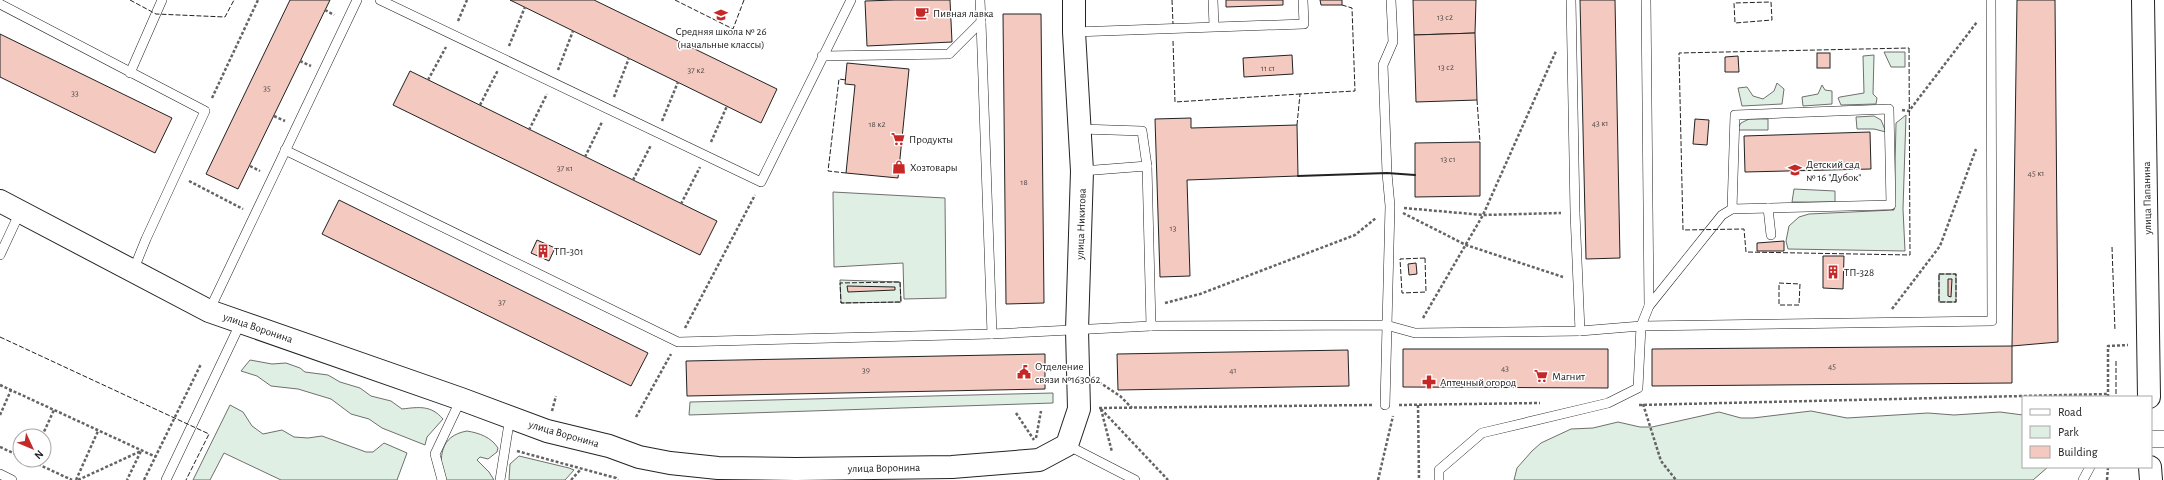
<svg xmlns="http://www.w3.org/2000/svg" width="2164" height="480" font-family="'Alegreya Sans',sans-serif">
<rect width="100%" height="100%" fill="#fff"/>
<g fill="#e0efe3" stroke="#6f6f6f">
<polygon points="1884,52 1905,52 1905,67 1891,67"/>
<polygon points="1874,55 1873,94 1877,98 1876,104 1841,105 1838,98 1840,97 1864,93 1863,56"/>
<polygon points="1777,83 1784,89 1782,104 1742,106 1738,88 1747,87 1753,96 1763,99 1774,91"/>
<polygon points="1822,85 1825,90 1832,91 1832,104 1803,106 1802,97 1818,94"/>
<polygon points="1906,115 1903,209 1905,251 1788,249 1786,241 1789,226 1799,217 1809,214 1894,210 1896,123"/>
<polygon points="1874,116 1881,120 1886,132 1874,129 1857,129 1856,117"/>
<polygon points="1749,119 1768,119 1768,130 1737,130 1741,123"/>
<polygon points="1794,189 1835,191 1835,202 1792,202"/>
<polygon points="833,192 945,198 946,298 904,299 903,263 834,267"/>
<rect x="1939" y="274" width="17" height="28"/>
<polygon points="840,280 900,282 901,302 841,303"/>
<path d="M 250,360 L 272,364 L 286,363 L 300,368 L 305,372 L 328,375 L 340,382 L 360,388 L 371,396 L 391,401 L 402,409 C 419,407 431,405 443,419 L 427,437 L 425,445 L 382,428 L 369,419 L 351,414 L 331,399 L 298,389 L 271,386 L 257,376 L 241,371 Z"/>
<polygon points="1053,393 1053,403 689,415 690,402"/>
<polygon points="230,405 243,412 252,426 263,434 282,430 294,437 308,438 322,436 366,452 373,452 384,443 407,453 397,480 281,480 224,453 210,480 193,480"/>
<polygon points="1811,411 1847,418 1928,413 1954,415 2000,412 2023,415 2023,467 2048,467 2033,480 1514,480 1517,468 1532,451 1541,443 1571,429 1593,428 1618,422 1640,427 1652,427 1719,412 1741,418 1753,418"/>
<path d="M 467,431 C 479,433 491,437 498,448 L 497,452 L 488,459 L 480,457 L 477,460 L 489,472 L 494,480 L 442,480 C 440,457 439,436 467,431 Z"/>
<polygon points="519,456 569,468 574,470 565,480 509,480 510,464"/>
</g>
<g fill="#f3c9c0" stroke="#222">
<polygon points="290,0 330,0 238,189 206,174"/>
<polygon points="510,0 594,0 777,89 761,123"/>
<polygon points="895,0 950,0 952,42 867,46 865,1"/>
<polygon points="1226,0 1283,0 1283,5 1226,7"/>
<polygon points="1320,0 1342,0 1342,5 1321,5"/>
<polygon points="1413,0 1476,0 1475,33 1414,35"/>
<polygon points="1580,0 1615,0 1620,258 1586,259"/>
<polygon points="2017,0 2055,0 2058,342 2012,346"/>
<polygon points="1003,14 1041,14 1044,303 1006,304"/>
<polygon points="1475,33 1477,100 1416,102 1414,35"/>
<polygon points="0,34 172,118 155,153 0,77"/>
<rect x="1817" y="53" width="13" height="15"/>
<polygon points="1292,55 1293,74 1244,77 1243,58"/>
<polygon points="1738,56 1739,72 1725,72 1725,57"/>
<polygon points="847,63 909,69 898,178 846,173 855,85 845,84"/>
<polygon points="410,71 717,221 700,255 393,105"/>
<polygon points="1191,118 1191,128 1297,125 1298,176 1187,180 1190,276 1160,277 1155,119"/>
<polygon points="1695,119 1709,120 1707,145 1693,144"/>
<polygon points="1870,132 1871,169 1745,172 1744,136"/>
<polygon points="1480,142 1480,196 1415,197 1415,143"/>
<polygon points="339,200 648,353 631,386 322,234"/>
<polygon points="537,240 555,248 549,261 531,253"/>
<polygon points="1784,241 1784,251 1757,251 1757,243"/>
<polygon points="1823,256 1844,256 1843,289 1823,288"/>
<polygon points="1416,263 1417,274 1409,275 1408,264"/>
<polygon points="1948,279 1952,279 1951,297 1948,296"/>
<polygon points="847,286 895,287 895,290 848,292"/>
<polygon points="2012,346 2012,383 1652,386 1652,349"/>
<polygon points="1403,349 1608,349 1608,388 1403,387"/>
<polygon points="1348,350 1349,386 1118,390 1117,354"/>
<polygon points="1045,354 1045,389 687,396 686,361"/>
</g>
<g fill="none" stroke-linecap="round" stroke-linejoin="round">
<g stroke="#222" stroke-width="10">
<g id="service">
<polyline points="380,0 761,182 851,0"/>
<polyline points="1213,0 1214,26"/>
<polyline points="1571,0 1575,213 1580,331"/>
<polyline points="0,4 205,111 146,239 133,271"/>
<polyline points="981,22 992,334"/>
<polyline points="1074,32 1304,24 1303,0"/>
<polyline points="822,56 949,54 981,22 980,0"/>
<polyline points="130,73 162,0"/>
<polyline points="1081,129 1142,131 1147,166"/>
<polyline points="285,150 678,342 992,334 1151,326 1386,325 1415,333 1580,331 1641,326 1992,321 1991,0"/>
<polyline points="1082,171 1147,166 1151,326"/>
<polyline points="1768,208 1771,235"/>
<polyline points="0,255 20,212"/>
<polyline points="1649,306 1722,215 1732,209 1891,205 1889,109 1735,115 1732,209"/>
<polyline points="209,311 357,0"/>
<polyline points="1385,405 1390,206 1387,173 1383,65 1393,42 1391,0"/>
<polyline points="1067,445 1135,480"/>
<polyline points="0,474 12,480"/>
<polyline points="166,480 241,322"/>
<polyline points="442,480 435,454 461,399"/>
<polyline points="500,480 510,417"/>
<polyline points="1439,480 1439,470 1482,433 1608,403 1638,388 1641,326 1649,306 1646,0"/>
<polyline points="2083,480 2090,467"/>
</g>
</g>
<g stroke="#222" stroke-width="18">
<polyline id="minor" points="2151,439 2164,439"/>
</g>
<g stroke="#222" stroke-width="24">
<polyline id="tertiary" points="0,201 209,311 461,399 547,431 609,446 639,457 670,463 718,468 796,469 952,467 1039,460 1067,445 1079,409 1077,330 1082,171 1074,32 1074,0"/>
</g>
<g stroke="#222" stroke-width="24">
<g id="primary">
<polyline points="2143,0 2149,397"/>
<polyline points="2150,467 2151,480"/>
</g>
</g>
<g stroke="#646464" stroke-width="2.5" stroke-dasharray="3 2" stroke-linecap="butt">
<polyline points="325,10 334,15"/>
<polyline points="458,21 467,0"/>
<polyline points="509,46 525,7"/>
<polyline points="300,61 311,66"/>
<polyline points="558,70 573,31"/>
<polyline points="428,80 446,47"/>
<polyline points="614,97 629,58"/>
<polyline points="212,98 258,0"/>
<polyline points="480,105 498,70"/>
<polyline points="1902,110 1909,111 1977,22"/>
<polyline points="274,116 285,121"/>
<polyline points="662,121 678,82"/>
<polyline points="529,130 547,94"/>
<polyline points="711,142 727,106"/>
<polyline points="585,157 602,122"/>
<polyline points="250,166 260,171"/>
<polyline points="633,180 651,145"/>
<polyline points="189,181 243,209"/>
<polyline points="681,204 700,167"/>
<polyline points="1404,208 1483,215 1561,213"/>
<polyline points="1403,213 1466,245 1563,277"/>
<polyline points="1165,303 1200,294 1355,235 1376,218"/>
<polyline points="1892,309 1940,246 1976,149"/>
<polyline points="1423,318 1483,215 1556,51"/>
<polyline points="685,328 755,195"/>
<polyline points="1099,382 1120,396 1132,408"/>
<polyline points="0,385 156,457"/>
<polyline points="2108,397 2108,346 2128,345"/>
<polyline points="1643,404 1661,461 1676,480"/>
<polyline points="1399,405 1540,403"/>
<polyline points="1418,405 1419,480"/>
<polyline points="1639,405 2108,394"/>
<polyline points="1099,408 1372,405"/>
<polyline points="1101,409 1168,480"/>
<polyline points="1101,409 1112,452"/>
<polyline points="552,411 556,396"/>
<polyline points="1016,413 1034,440"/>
<polyline points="0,415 11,390"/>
<polyline points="636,417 671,354"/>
<polyline points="42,436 54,410"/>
<polyline points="1036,438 1041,411"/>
<polyline points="0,447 20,456"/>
<polyline points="517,451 616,478 618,480"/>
<polyline points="29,460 72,480"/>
<polyline points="76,480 98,431"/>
<polyline points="78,480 141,451 127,480"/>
<polyline points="144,480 201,364"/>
<polyline points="571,480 581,469"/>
<polyline points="1378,480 1393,416"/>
<polyline points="2107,480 2108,467"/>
</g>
<use href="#service" stroke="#fff" stroke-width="9"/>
<use href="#minor" stroke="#fff" stroke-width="17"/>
<use href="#tertiary" stroke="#fff" stroke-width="22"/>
<use href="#primary" stroke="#fff" stroke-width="22"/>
<g stroke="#222" stroke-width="1" stroke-dasharray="5 2" stroke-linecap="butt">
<polyline points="130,0 156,14 225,17 234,0"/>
<polyline points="675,0 733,29 744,0"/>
<polyline points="1172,0 1173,24"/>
<polygon points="1771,2 1772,20 1735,23 1734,3"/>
<polyline points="1173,41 1175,102 1300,94"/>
<polygon points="1909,48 1910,255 1746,252 1744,229 1683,230 1679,53"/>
<polyline points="1477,100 1480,142"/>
<polyline points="1297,125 1300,94 1355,91 1352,8 1342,5"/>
<polyline points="846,173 828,171 839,79 846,80"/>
<polyline points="2112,247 2115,331"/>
<polygon points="1425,258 1426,292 1402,293 1400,259"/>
<rect x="1939" y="274" width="17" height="28"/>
<polygon points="900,282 901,302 841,303 840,283"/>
<polygon points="1779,283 1800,284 1799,305 1779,305"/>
<polyline points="0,337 209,434 186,480"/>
<polyline points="2116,361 2116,397"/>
</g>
<polyline stroke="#222" stroke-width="2" points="1298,176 1387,173 1415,175"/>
</g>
<defs>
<g id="cafe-bare" transform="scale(1.08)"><path d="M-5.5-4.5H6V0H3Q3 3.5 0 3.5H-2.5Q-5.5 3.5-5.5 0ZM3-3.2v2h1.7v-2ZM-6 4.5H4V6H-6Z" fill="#c62828" stroke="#fff" stroke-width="2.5" paint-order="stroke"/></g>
<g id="school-bare" transform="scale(1.08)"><path d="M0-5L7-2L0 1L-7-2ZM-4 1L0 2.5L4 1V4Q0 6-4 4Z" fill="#c62828" stroke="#fff" stroke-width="2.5" paint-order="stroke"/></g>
<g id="supermarket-bare" transform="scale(1.08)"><path d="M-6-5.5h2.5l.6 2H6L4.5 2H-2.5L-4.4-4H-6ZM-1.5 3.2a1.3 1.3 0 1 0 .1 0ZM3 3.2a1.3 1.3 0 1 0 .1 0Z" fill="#c62828" stroke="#fff" stroke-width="2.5" paint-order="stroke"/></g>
<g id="shop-bare" transform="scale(1.08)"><path d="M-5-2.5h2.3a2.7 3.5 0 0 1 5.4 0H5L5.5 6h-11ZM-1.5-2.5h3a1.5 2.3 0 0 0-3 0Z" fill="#c62828" stroke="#fff" stroke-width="2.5" paint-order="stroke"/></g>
<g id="building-bare" transform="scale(1.08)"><path d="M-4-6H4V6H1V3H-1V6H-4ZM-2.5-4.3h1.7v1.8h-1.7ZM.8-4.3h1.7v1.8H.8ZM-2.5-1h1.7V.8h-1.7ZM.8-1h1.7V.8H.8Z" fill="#c62828" stroke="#fff" stroke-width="2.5" paint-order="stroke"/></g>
<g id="civic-bare" transform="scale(1.08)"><path d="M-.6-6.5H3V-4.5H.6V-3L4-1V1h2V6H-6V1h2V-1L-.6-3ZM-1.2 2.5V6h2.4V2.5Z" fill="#c62828" stroke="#fff" stroke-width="2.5" paint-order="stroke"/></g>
<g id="pharmacy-bare" transform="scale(1.08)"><path d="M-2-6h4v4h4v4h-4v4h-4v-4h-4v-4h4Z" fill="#c62828" stroke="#fff" stroke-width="2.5" paint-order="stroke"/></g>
</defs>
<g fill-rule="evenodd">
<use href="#cafe-bare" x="922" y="13"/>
<use href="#school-bare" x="721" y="15"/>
<use href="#supermarket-bare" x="898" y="139"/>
<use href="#shop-bare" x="899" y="167"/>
<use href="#school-bare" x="1795" y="170"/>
<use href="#building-bare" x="543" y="251"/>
<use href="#building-bare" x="1833" y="272"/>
<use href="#civic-bare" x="1024" y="372"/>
<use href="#supermarket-bare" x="1541" y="376"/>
<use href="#pharmacy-bare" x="1429" y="382"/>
</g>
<g text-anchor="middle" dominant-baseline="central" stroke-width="3" stroke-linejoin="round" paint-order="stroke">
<g font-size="9" fill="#564c4a">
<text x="1445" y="17">13 с2</text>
<text x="1446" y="67">13 с2</text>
<text x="1268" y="68">11 с1</text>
<text x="696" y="70">37 к2</text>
<text x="267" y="88">35</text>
<text x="75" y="93">33</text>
<text x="1600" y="123">43 к1</text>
<text x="877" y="124">18 к2</text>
<text x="1448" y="159">13 с1</text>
<text x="565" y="168">37 к1</text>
<text x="2036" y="173">45 к1</text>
<text x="1024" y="182">18</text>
<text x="1173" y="228">13</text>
<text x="502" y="302">37</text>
<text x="1832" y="366">45</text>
<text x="1505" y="368">43</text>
<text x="866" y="370">39</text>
<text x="1233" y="370">41</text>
</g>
<g font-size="11" fill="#222" stroke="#fff" text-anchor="start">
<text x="933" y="13">Пивная лавка</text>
<text x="721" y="31" text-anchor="middle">Средняя школа № 26<tspan x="721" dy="13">(начальные классы)</tspan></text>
<text x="909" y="139">Продукты</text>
<text x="1806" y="164">Детский сад<tspan x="1806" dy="13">№ 16 "Дубок"</tspan></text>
<text x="910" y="167">Хозтовары</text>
<text x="554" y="251">ТП-301</text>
<text x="1844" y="272">ТП-328</text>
<text x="1035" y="366">Отделение<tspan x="1035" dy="13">связи №163062</tspan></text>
<text x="1552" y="376">Магнит</text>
<text x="1440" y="382">Аптечный огород</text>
</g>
<g font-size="11" fill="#222" stroke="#fff">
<text transform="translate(2147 198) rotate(-91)">улица Папанина</text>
<text transform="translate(1081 224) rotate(-88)">улица Никитова</text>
<text transform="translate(258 328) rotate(19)">улица Воронина</text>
<text transform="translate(564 434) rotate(16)">улица Воронина</text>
<text transform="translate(884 468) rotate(-1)">улица Воронина</text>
</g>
</g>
<rect x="2022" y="396" width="130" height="72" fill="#ffffff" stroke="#a7a7a7"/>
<rect x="2030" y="409" width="20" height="6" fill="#ffffff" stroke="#a7a7a7"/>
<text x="2058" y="416" font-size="12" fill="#222222">Road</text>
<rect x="2030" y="426" width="20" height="12" fill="#e0efe3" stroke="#a7a7a7"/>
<text x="2058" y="436" font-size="12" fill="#222222">Park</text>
<rect x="2030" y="446" width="20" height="12" fill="#f3c9c0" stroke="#a7a7a7"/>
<text x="2058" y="456" font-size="12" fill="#222222">Building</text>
<g transform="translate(32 448) rotate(134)"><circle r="19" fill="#ffffff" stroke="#a7a7a7"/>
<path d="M0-3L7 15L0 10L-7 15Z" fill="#c62828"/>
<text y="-6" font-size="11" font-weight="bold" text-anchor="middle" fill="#222222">N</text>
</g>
</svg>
